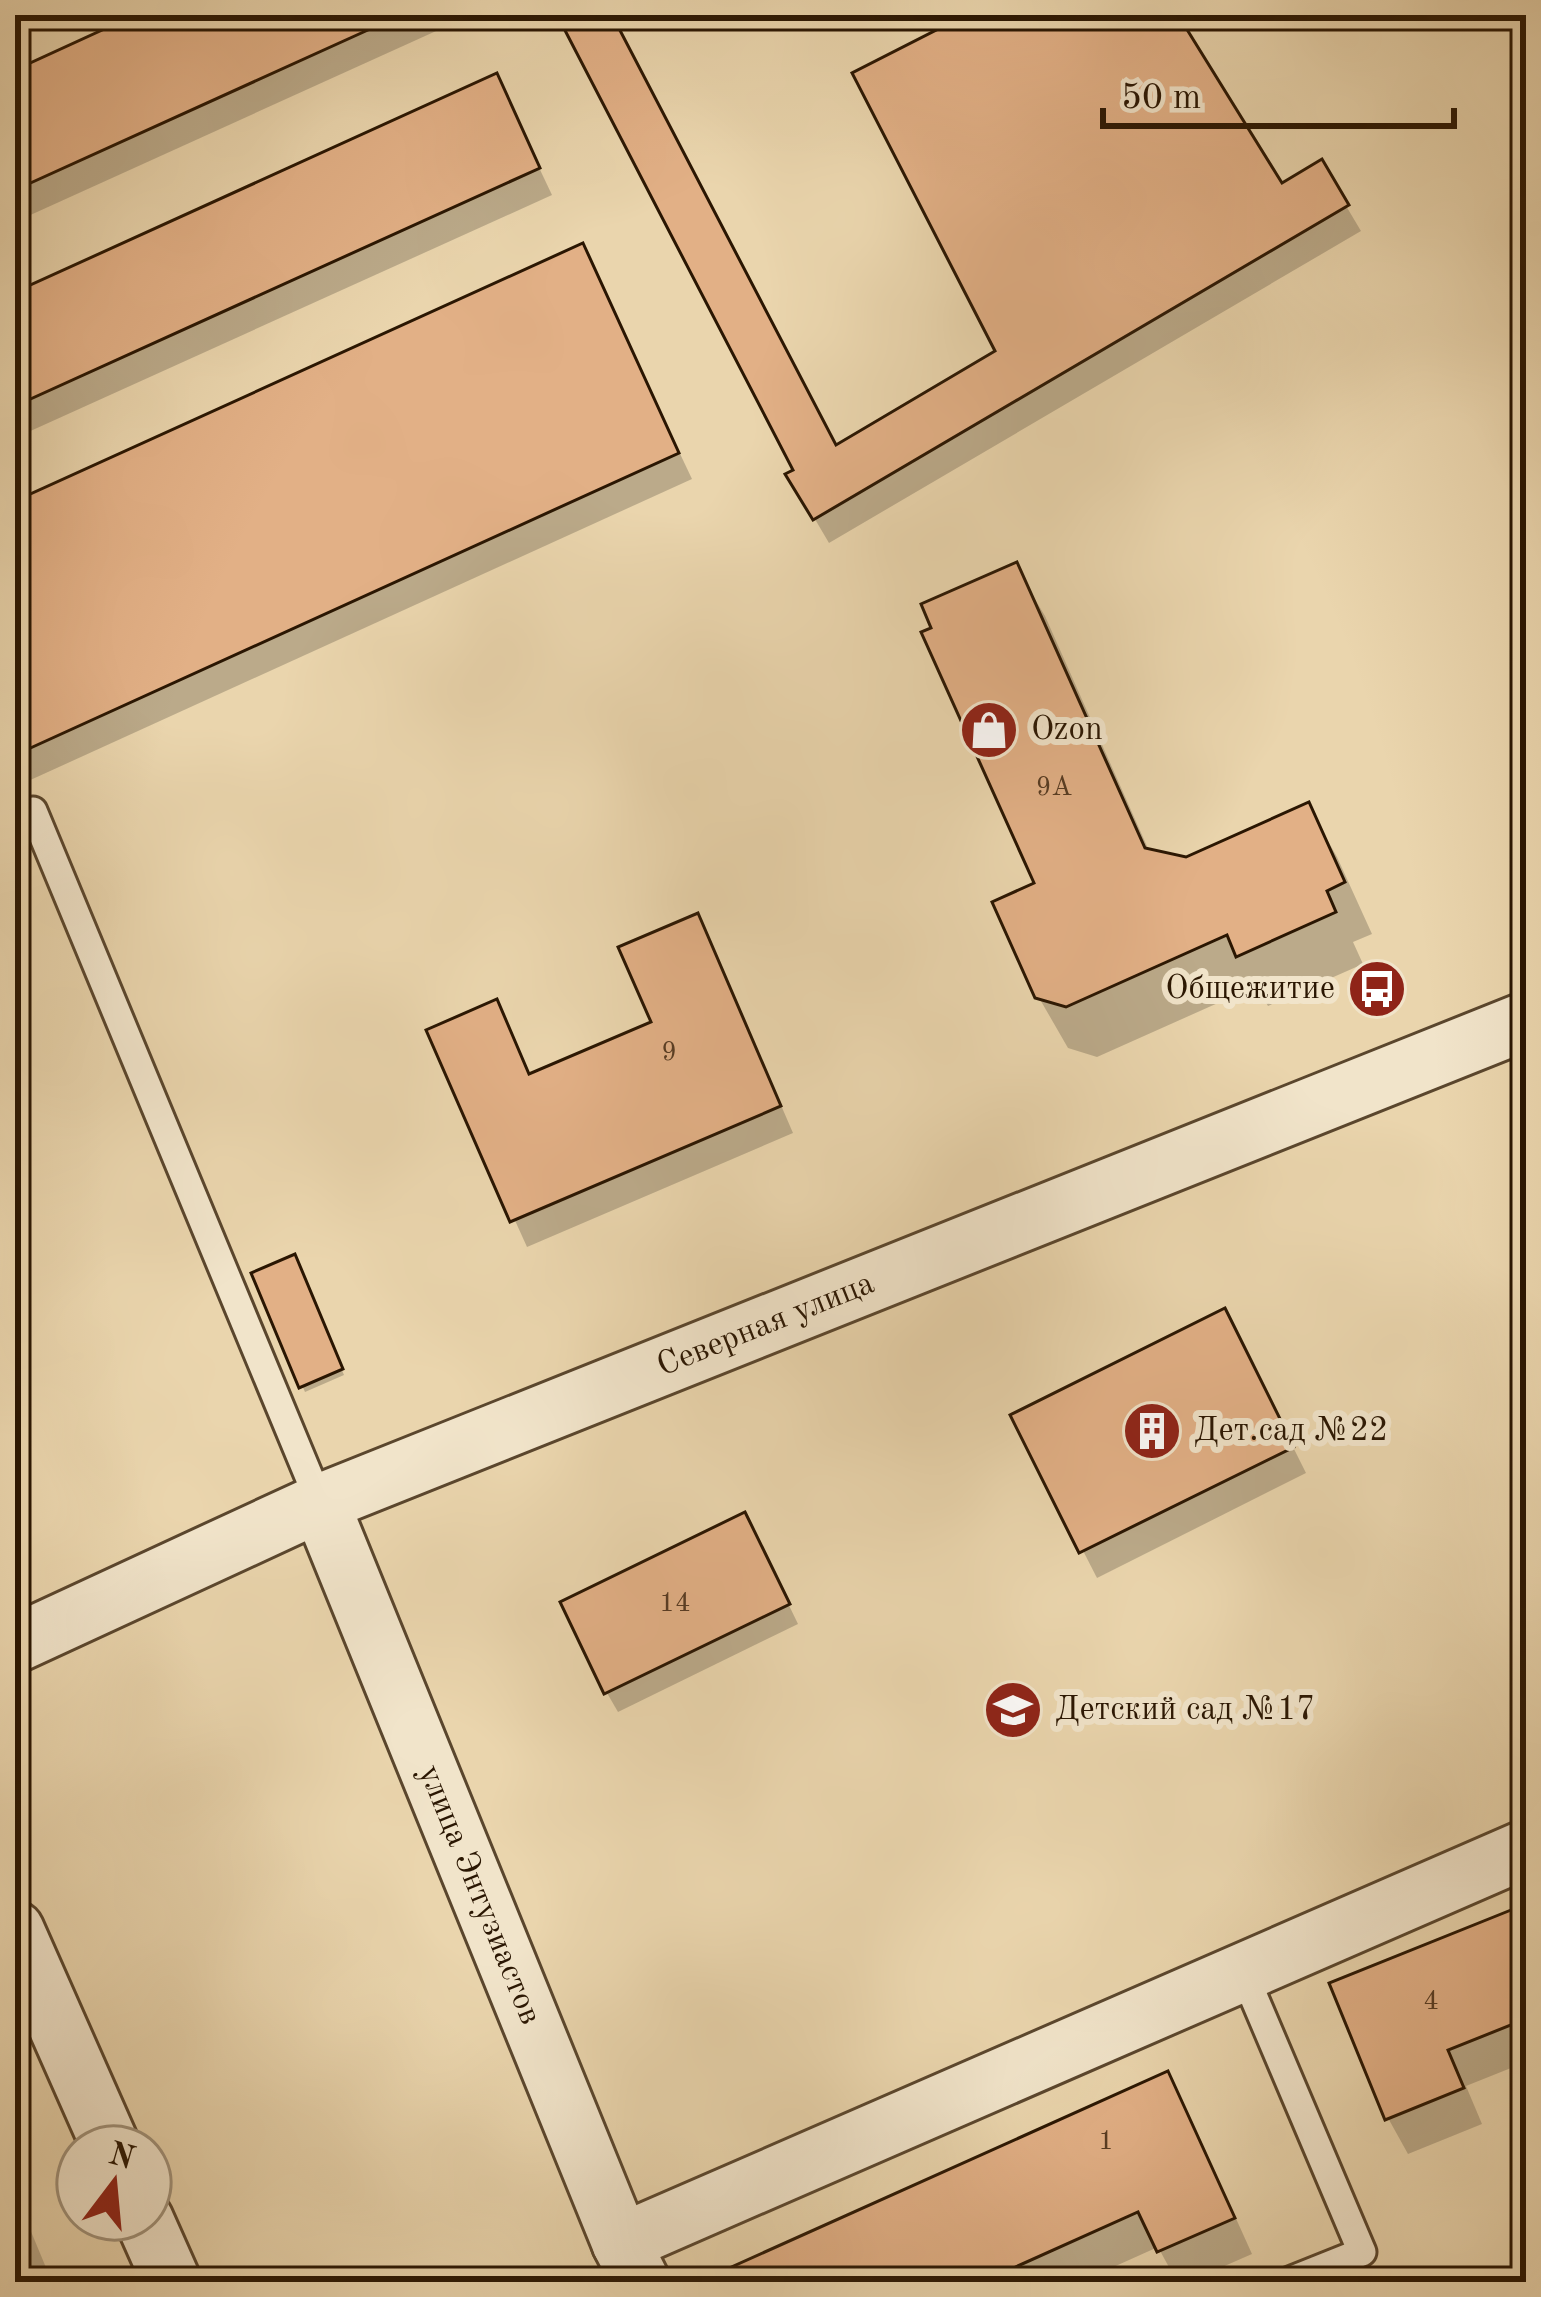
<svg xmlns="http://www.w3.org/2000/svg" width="1541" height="2297" font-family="'Old Standard TT',serif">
<rect width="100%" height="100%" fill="#ead5ad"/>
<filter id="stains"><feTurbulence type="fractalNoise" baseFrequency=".00167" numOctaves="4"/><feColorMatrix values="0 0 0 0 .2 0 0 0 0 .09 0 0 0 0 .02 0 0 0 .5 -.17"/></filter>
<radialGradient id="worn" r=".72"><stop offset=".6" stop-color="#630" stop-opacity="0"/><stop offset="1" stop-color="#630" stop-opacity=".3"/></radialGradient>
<g fill="#0003">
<polygon points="143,15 440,15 445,27 15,222 15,73"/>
<polygon points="560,15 610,15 836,448 999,352 946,28 960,15 1175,15 1281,187 1321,164 1361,231 829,543 789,475 797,471"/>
<polygon points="496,77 552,195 15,438 15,295"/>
<polygon points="582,247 692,479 15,787 15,504"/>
<polygon points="1015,566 1045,616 1150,853 1187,860 1308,806 1337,857 1372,934 1353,942 1363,964 1268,1006 1256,986 1097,1057 1068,1048 1038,996 1038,884"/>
<polygon points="697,917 711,943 793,1133 527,1247 430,1032 496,1003 531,1076 654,1023"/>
<polygon points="297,1264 344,1375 305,1392 254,1275"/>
<polygon points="1238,1337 1306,1473 1097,1578 1014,1416"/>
<polygon points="755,1535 798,1624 618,1712 607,1693"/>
<polygon points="1526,1907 1526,2062 1466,2086 1482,2124 1408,2154 1388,2118"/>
<polygon points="1167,2075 1187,2110 1252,2254 1188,2282 1177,2282 1158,2247 1080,2282 716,2282"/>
<polygon points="15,2193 52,2282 15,2282"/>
</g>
<g fill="#e2b086" stroke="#2a1602" stroke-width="3">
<polygon points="135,15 401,15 15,190 15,70"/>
<polygon points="557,15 612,15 836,445 995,351 852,73 942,27 936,15 1178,15 1282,183 1322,159 1349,205 813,520 785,474 793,470"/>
<polygon points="497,73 540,168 15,406 15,292"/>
<polygon points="583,243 679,453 15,755 15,501"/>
<polygon points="1017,562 1145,848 1186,857 1309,802 1345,882 1327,891 1336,912 1236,957 1227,935 1066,1007 1035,998 992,902 1034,883 921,632 931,628 921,604"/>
<polygon points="698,913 781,1106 510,1222 426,1030 497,999 529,1074 651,1022 618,947"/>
<polygon points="295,1254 343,1369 299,1388 251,1273"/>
<polygon points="1225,1308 1294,1447 1079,1553 1010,1415"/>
<polygon points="745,1512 790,1604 604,1694 560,1602"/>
<polygon points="1526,1904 1526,2019 1448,2050 1464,2088 1385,2120 1329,1983"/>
<polygon points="1168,2071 1235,2218 1157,2252 1138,2212 982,2282 698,2282"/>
</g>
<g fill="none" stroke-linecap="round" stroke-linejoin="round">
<g stroke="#5a462d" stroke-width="33">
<g id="lane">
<polyline points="33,811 320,1503"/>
<polyline points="1244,1974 1362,2252 1287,2282"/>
</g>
</g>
<g stroke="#5a462d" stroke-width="63">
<g id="street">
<path id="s1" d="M 320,1503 L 621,2243 L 641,2282"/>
<path id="s2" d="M 15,1644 L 320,1503 L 1526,1021"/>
<polyline points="15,1930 111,2147"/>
<polyline points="144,2219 172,2282"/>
<polyline points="621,2243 1526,1849"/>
</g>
</g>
<use href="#lane" stroke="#f1e4ca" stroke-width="27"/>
<use href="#street" stroke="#f1e4ca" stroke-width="57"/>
</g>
<defs>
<g id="shop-disc" transform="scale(3)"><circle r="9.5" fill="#8f2418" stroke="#f1e4ca"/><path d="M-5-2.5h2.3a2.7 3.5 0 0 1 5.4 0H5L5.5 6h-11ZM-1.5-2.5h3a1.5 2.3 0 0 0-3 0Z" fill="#fff"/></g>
<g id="bus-disc" transform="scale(3)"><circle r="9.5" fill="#8f2418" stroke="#f1e4ca"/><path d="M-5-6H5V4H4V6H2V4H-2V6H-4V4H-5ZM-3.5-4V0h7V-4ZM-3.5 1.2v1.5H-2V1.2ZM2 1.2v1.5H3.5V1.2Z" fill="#fff"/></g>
<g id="building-disc" transform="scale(3)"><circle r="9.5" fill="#8f2418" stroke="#f1e4ca"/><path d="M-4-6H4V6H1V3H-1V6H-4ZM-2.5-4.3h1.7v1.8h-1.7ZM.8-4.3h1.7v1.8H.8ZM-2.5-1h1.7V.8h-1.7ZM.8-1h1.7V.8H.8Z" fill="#fff"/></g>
<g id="school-disc" transform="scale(3)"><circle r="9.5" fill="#8f2418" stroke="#f1e4ca"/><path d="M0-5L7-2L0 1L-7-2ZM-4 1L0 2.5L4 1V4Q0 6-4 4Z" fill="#fff"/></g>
</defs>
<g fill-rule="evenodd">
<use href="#shop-disc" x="989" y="730"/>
<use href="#bus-disc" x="1377" y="989"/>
<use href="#building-disc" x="1152" y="1431"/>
<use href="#school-disc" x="1013" y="1710"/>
</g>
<g text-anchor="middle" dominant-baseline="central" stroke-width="12" stroke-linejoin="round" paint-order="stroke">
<g font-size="27" fill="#583c23">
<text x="1054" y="787">9А</text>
<text x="669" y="1052">9</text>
<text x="675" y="1603">14</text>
<text x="1431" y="2001">4</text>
<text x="1106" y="2141">1</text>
</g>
<g font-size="33" fill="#2a1602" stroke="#f1e4ca" text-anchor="start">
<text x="1031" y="730">Ozon</text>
<text x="1335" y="989" text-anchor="end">Общежитие</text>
<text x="1194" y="1431">Дет.сад №22</text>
<text x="1055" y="1710">Детский сад №17</text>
</g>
<g font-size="33" fill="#2a1602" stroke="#f1e4ca">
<text stroke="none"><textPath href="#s2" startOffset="816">Северная улица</textPath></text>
<text stroke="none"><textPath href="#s1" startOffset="423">улица Энтузиастов</textPath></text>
</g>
</g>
<rect width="1541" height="2297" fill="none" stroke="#ead5ad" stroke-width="60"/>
<rect x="18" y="18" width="1505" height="2261" fill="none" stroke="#2a1602" stroke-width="6"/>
<rect x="30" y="30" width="1481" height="2237" fill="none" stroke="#2a1602" stroke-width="3"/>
<g transform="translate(114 2183) rotate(16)"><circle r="57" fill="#f1e4ca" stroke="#a1927a" stroke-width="3"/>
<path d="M0-9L21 45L0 30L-21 45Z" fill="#8f2418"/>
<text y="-18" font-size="33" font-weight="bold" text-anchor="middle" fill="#2a1602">N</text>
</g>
<path d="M1103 108v18h351v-18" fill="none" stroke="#2a1602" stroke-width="6"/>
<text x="1121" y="108" font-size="36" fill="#2a1602" stroke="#f1e4ca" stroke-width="9" paint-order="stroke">50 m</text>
<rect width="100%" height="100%" filter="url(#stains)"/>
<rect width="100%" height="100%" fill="url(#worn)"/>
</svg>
